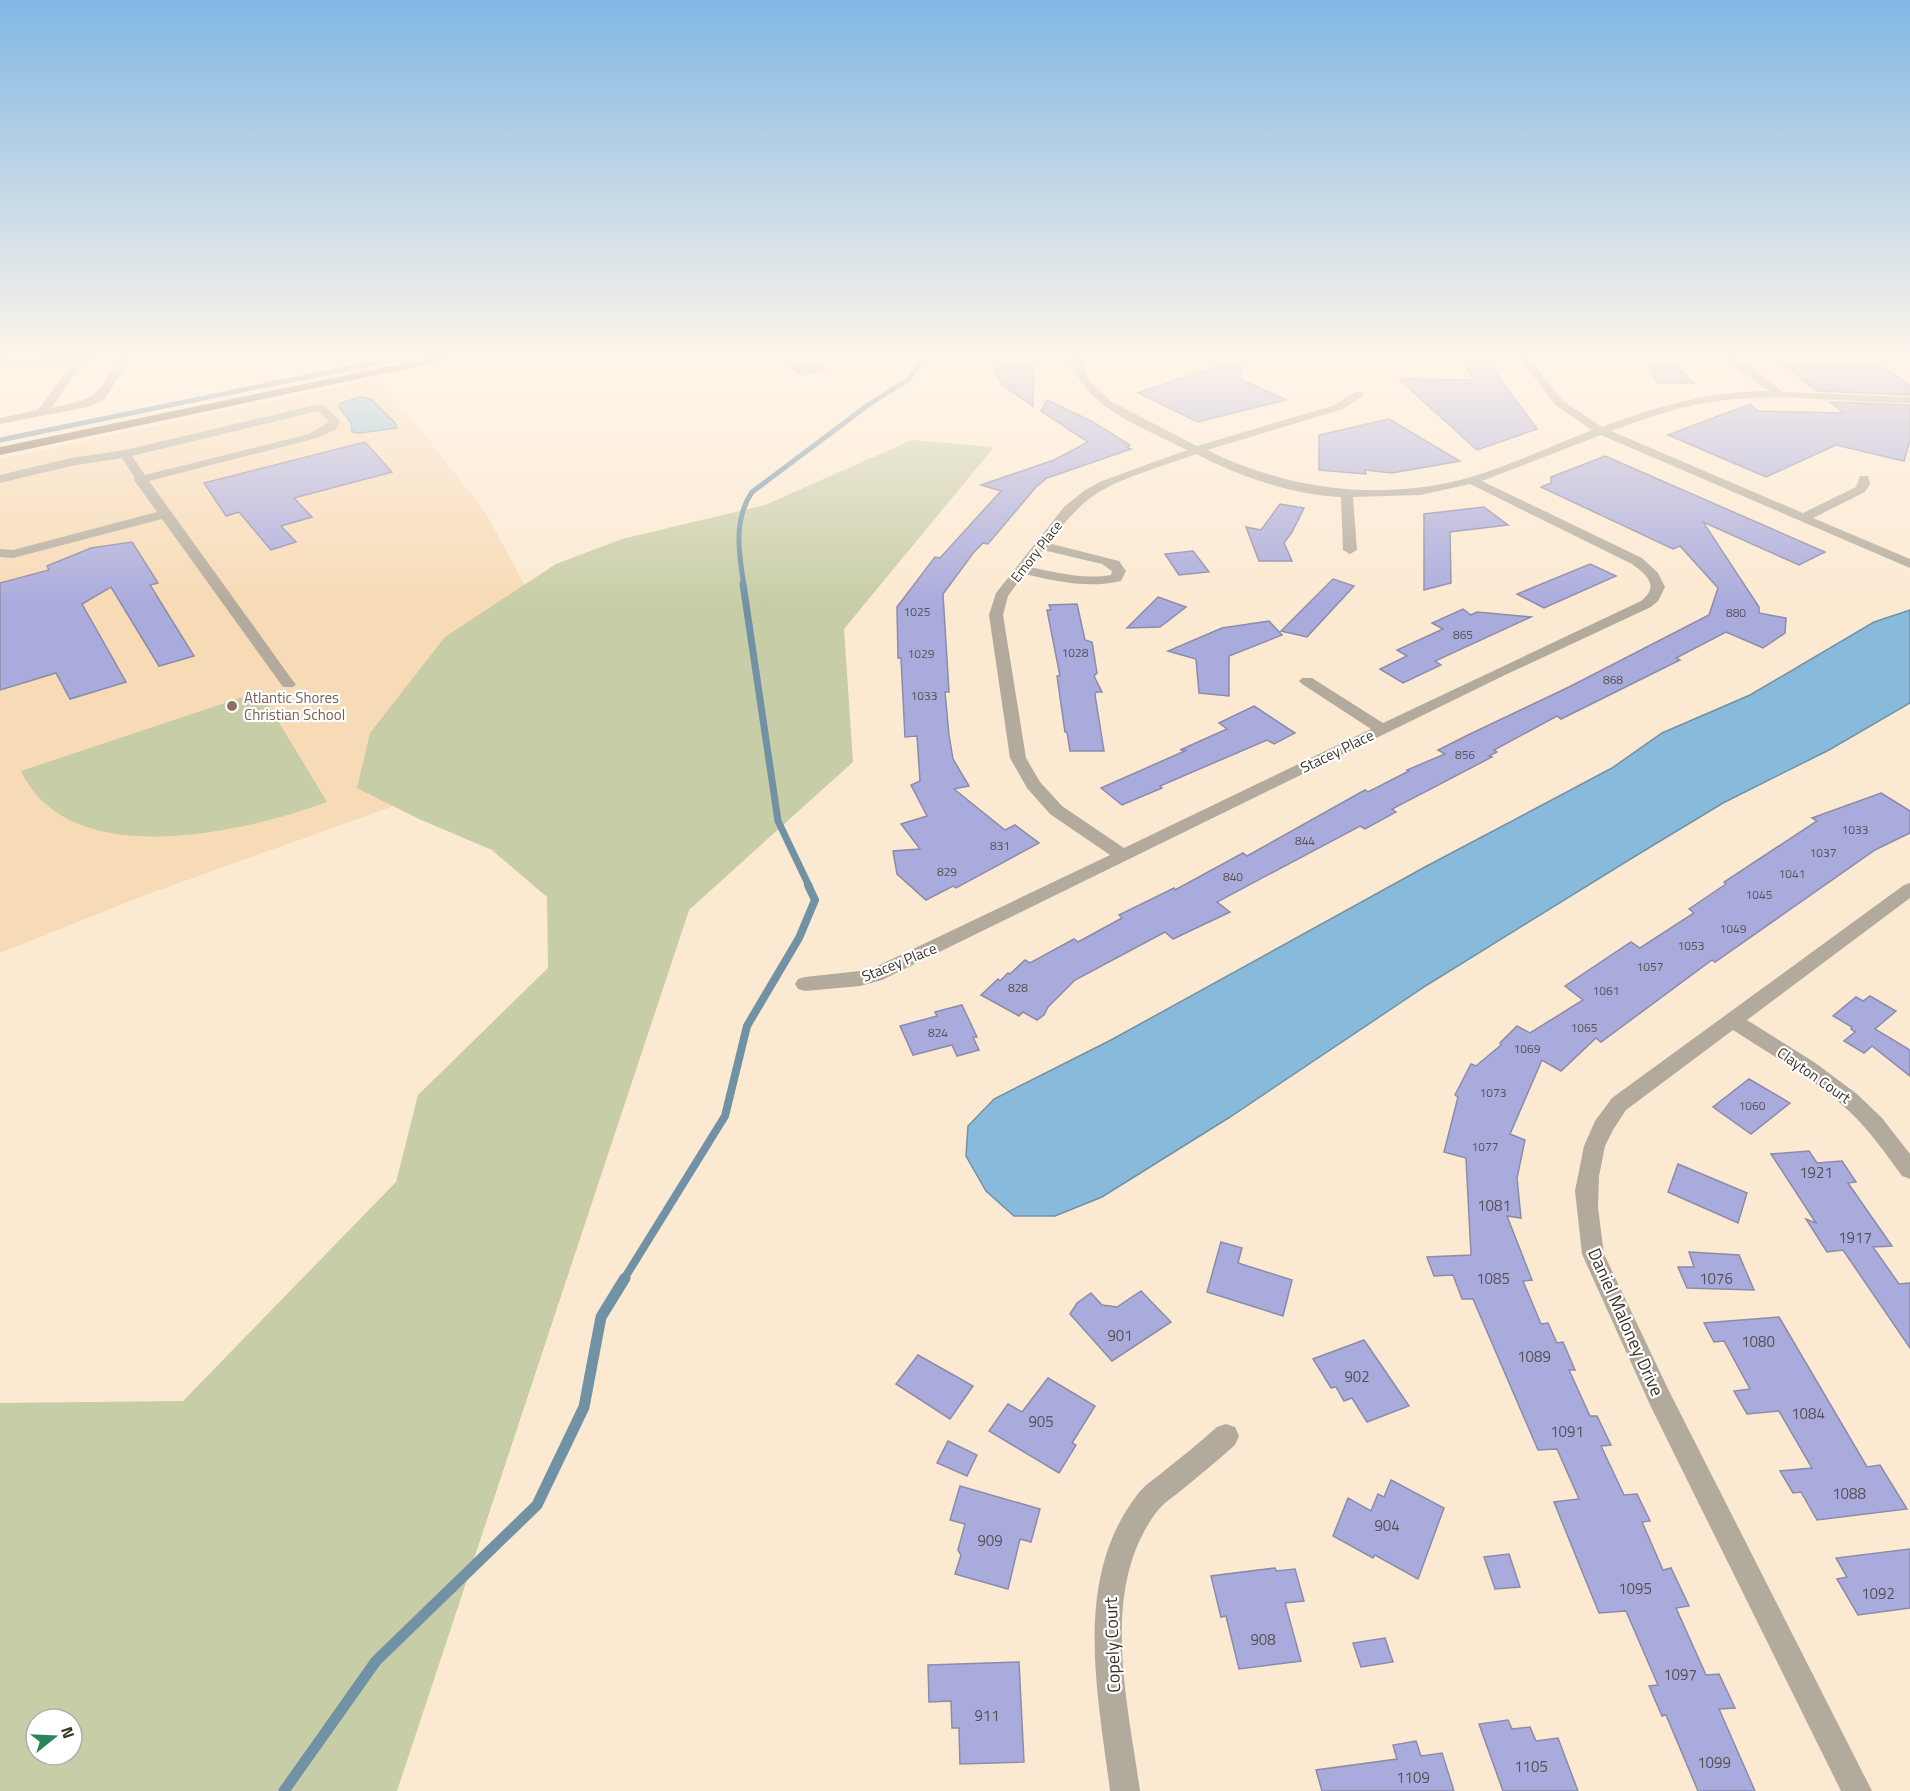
<svg xmlns="http://www.w3.org/2000/svg" width="1910" height="1791" font-family="'Titillium Web',sans-serif">
<rect width="100%" height="100%" fill="#fce9d1"/>
<polygon fill="#f7dab6" points="380,378 485,512 535,604 391,807 148,894 0,953 0,459"/>
<g fill="#c7cda6" fill-rule="evenodd">
<path d="M 912,440 L 994,447 L 844,629 L 853,762 L 689,910 L 397,1791 L 0,1791 L 0,1403 L 183,1401 L 396,1182 L 418,1095 L 548,968 L 547,897 L 492,850 L 419,819 L 357,788 L 370,733 L 445,637 L 556,564 L 622,539 L 765,505 ZM 36,1719 L 72,1719 L 72,1755 L 36,1755 Z"/>
<path d="M 249,695 L 263,696 L 327,802 C 245,832 69,874 21,771 Z"/>
</g>
<g fill="#88bbdb" stroke="#7192a5" stroke-width="1.5">
<polygon points="361,397 371,399 395,423 397,428 360,433 352,432 351,423 339,407 340,403"/>
<polygon points="1910,610 1910,703 1829,750 1723,803 1637,855 1427,985 1230,1117 1102,1197 1055,1216 1014,1216 986,1191 966,1156 968,1126 994,1099 1111,1040 1425,867 1612,768 1662,733 1750,695 1874,622"/>
</g>
<g fill="none" stroke-linecap="round" stroke-linejoin="round">
<g stroke="#7192a5" stroke-width="5">
<polyline points="0,440 388,360"/>
<path d="M 744,586 C 739,554 733,520 752,492 L 868,405 L 909,379 L 925,355"/>
</g>
<polyline stroke="#7192a5" stroke-width="7" points="743,584 778,821 809,886"/>
<polyline stroke="#7192a5" stroke-width="8" points="624,1279 725,1116 747,1026 799,938 815,900 808,885"/>
<polyline stroke="#7192a5" stroke-width="11" points="284,1791 376,1661 537,1505 584,1407 601,1317 625,1278"/>
</g>
<g fill="#aaabdd" stroke="#8b8bab" stroke-width="1.5">
<polygon points="775,355 806,355 825,369 801,375"/>
<polygon points="1002,355 1034,355 1033,406 1002,385 994,368 1002,367"/>
<polygon points="1217,355 1239,355 1242,366 1240,379 1286,400 1198,422 1138,393 1219,366"/>
<polygon points="1643,355 1665,355 1694,383 1658,383"/>
<polygon points="1775,355 1864,355 1910,385 1910,395 1817,391 1806,383 1811,381 1804,381 1775,357 1778,357"/>
<polygon points="1462,360 1487,361 1537,429 1477,450 1399,379 1474,380"/>
<polygon points="1047,400 1093,422 1130,445 1127,447 1131,449 1047,478 1036,487 988,544 983,543 974,552 943,594 949,692 945,692 949,735 953,759 969,786 954,789 1005,830 1015,825 1039,843 956,888 953,886 926,900 897,874 893,851 920,849 901,824 927,816 911,785 920,781 917,736 905,737 901,658 898,658 897,607 935,557 940,558 1001,491 981,485 1054,460 1088,442 1041,411"/>
<polygon points="1830,402 1910,405 1910,440 1904,461 1836,445 1766,477 1668,435 1750,404 1758,411 1844,413"/>
<polygon points="1389,419 1460,461 1392,473 1365,470 1366,474 1319,470 1319,435"/>
<polygon points="365,442 392,472 294,498 312,517 281,526 296,542 271,550 239,512 226,516 204,483"/>
<polygon points="1605,456 1825,552 1799,565 1703,522 1759,607 1759,613 1786,618 1785,633 1763,648 1726,632 1676,658 1680,660 1561,719 1557,716 1494,750 1497,752 1489,756 1492,757 1392,809 1396,812 1365,829 1360,826 1217,902 1230,912 1173,939 1165,932 1075,980 1048,1007 1044,1015 1037,1020 1023,1012 1019,1016 981,995 998,979 1000,981 1008,973 1010,974 1025,960 1030,963 1074,939 1078,942 1122,918 1119,915 1174,888 1175,890 1243,853 1247,856 1365,790 1368,792 1409,771 1407,770 1445,754 1438,750 1468,735 1569,687 1709,615 1718,588 1680,546 1673,549 1541,487 1551,483 1551,477"/>
<polygon points="1280,504 1304,508 1292,532 1284,543 1292,561 1259,561 1246,527 1261,530"/>
<polygon points="1484,507 1508,525 1450,532 1451,583 1424,590 1424,514"/>
<polygon points="132,542 158,583 150,585 194,656 159,666 111,587 82,604 126,682 70,699 56,673 0,690 0,583 49,570 47,566 91,548"/>
<polygon points="1193,551 1209,572 1179,575 1165,554"/>
<polygon points="1590,564 1616,576 1544,608 1517,594"/>
<polygon points="1333,579 1354,586 1307,637 1281,631"/>
<polygon points="1158,597 1186,607 1160,627 1127,628"/>
<polygon points="1077,604 1085,640 1092,642 1097,673 1094,676 1102,692 1096,692 1095,695 1104,751 1070,751 1067,732 1065,732 1057,676 1060,676 1047,610 1051,610 1049,605"/>
<polygon points="1463,609 1471,615 1477,612 1531,617 1435,661 1441,665 1403,683 1380,669 1407,656 1397,650 1443,629 1432,623"/>
<polygon points="1269,621 1282,635 1229,656 1229,696 1199,693 1196,659 1168,651 1222,628"/>
<polygon points="1254,706 1295,733 1274,744 1267,740 1160,786 1162,788 1122,805 1101,788 1187,750 1180,750 1227,729 1219,723"/>
<polygon points="1881,793 1910,811 1910,833 1875,850 1715,962 1712,960 1601,1042 1596,1038 1561,1071 1542,1060 1510,1134 1525,1140 1517,1178 1521,1218 1507,1216 1532,1280 1523,1281 1541,1324 1548,1323 1557,1343 1563,1342 1575,1370 1569,1370 1590,1416 1597,1416 1611,1445 1601,1446 1624,1495 1637,1494 1650,1521 1642,1522 1663,1570 1671,1568 1689,1606 1676,1608 1706,1675 1719,1674 1735,1708 1719,1709 1755,1791 1698,1791 1666,1715 1662,1716 1649,1686 1658,1685 1626,1611 1599,1613 1575,1554 1554,1502 1579,1499 1557,1449 1538,1450 1473,1299 1462,1299 1453,1275 1434,1276 1427,1257 1471,1255 1466,1158 1444,1152 1458,1097 1455,1095 1471,1064 1476,1066 1501,1045 1500,1043 1517,1026 1530,1033 1583,1000 1565,986 1631,942 1640,948 1694,913 1689,909 1726,884 1724,882 1817,821 1812,818"/>
<polygon points="1870,996 1896,1011 1875,1029 1910,1050 1910,1076 1872,1046 1864,1053 1844,1041 1855,1032 1851,1029 1852,1027 1833,1016 1856,997 1863,1001"/>
<polygon points="962,1005 977,1037 973,1037 979,1050 957,1056 952,1045 913,1055 900,1026 937,1016 935,1012"/>
<polygon points="1749,1079 1790,1103 1751,1134 1713,1107"/>
<polygon points="1809,1151 1817,1163 1842,1161 1856,1182 1848,1183 1892,1246 1873,1247 1899,1284 1910,1283 1910,1348 1843,1250 1827,1252 1806,1219 1816,1223 1771,1154"/>
<polygon points="1678,1164 1747,1193 1738,1223 1668,1192"/>
<polygon points="1221,1242 1242,1248 1238,1263 1292,1280 1283,1316 1207,1292"/>
<polygon points="1689,1252 1739,1255 1754,1290 1687,1288 1678,1267 1694,1267"/>
<polygon points="1141,1291 1171,1322 1112,1361 1070,1314 1077,1303 1091,1293 1102,1305 1117,1307"/>
<polygon points="1779,1317 1867,1467 1880,1465 1907,1509 1817,1520 1801,1492 1793,1493 1780,1471 1812,1468 1779,1411 1747,1414 1734,1391 1750,1389 1724,1341 1714,1342 1704,1323"/>
<polygon points="1364,1340 1409,1406 1367,1422 1352,1398 1344,1401 1336,1387 1331,1388 1313,1359"/>
<polygon points="918,1355 973,1386 950,1419 896,1384"/>
<polygon points="1048,1378 1095,1406 1072,1443 1076,1445 1059,1473 989,1431 1008,1404 1022,1412"/>
<polygon points="948,1441 977,1455 967,1476 937,1463"/>
<polygon points="1391,1480 1444,1508 1418,1579 1375,1555 1373,1558 1333,1536 1348,1498 1371,1511 1378,1494 1384,1497"/>
<polygon points="960,1486 1040,1509 1031,1542 1020,1539 1008,1589 955,1574 961,1555 958,1550 965,1524 950,1520"/>
<polygon points="1910,1549 1910,1608 1858,1615 1837,1579 1847,1577 1836,1558"/>
<polygon points="1509,1554 1520,1587 1495,1589 1484,1557"/>
<polygon points="1275,1568 1276,1571 1295,1569 1304,1601 1285,1603 1301,1661 1239,1669 1226,1616 1221,1617 1211,1576"/>
<polygon points="1385,1638 1393,1662 1361,1667 1353,1643"/>
<polygon points="1019,1662 1024,1762 960,1764 959,1728 952,1728 951,1701 929,1702 928,1665"/>
<polygon points="1508,1720 1512,1729 1530,1727 1536,1741 1558,1738 1578,1791 1503,1791 1479,1724"/>
<polygon points="1416,1741 1421,1756 1442,1753 1454,1791 1322,1791 1316,1770 1397,1759 1393,1745"/>
</g>
<g fill="none" stroke-linecap="round" stroke-linejoin="round">
<g fill="#b2aa9d" fill-rule="evenodd">
<path d="M 3,355 L 14,355 L 11,360 L 19,361 L 92,355 L 133,355 L 104,400 L 88,407 L 0,424 L 0,418 L 38,410 L 72,363 L 7,366 L 3,365 L 0,360 ZM 120,358 C 94,398 99,398 51,408 L 83,362 Z"/>
<polygon points="393,355 403,355 412,365 407,368 403,367"/>
<path d="M 1068,355 L 1078,355 L 1090,381 L 1112,402 L 1197,446 L 1335,405 L 1355,392 L 1363,392 L 1363,396 L 1343,409 L 1207,450 C 1286,489 1374,501 1460,480 C 1505,468 1549,447 1592,430 L 1555,405 L 1517,355 L 1527,355 L 1563,401 L 1602,427 C 1657,406 1710,391 1769,391 L 1719,355 L 1731,355 L 1750,366 L 1783,392 L 1910,397 L 1910,403 C 1849,403 1787,393 1726,400 C 1686,404 1649,417 1611,431 L 1803,513 L 1856,487 L 1860,476 L 1868,476 L 1870,484 L 1865,492 L 1813,518 L 1910,559 L 1910,568 L 1601,435 L 1482,481 L 1642,558 L 1658,573 L 1665,587 L 1658,601 L 1651,607 L 1505,675 L 882,980 L 860,986 L 805,991 L 798,989 L 795,984 L 798,979 L 805,977 L 869,970 L 1110,855 L 1050,814 L 1027,788 L 1010,758 L 989,615 L 996,593 L 1064,507 L 1085,490 L 1102,481 L 1187,450 C 1141,426 1084,409 1068,355 ZM 1196,454 C 1241,477 1290,494 1341,497 L 1343,550 L 1350,554 L 1357,550 L 1353,497 L 1420,495 L 1470,484 L 1632,564 C 1647,575 1660,586 1641,601 L 1383,723 L 1312,678 L 1302,678 L 1299,681 L 1302,684 L 1371,729 L 1124,848 L 1062,806 L 1040,782 L 1026,758 L 1003,615 L 1008,596 L 1024,574 C 1056,581 1088,589 1121,581 L 1126,571 L 1119,561 L 1048,543 C 1062,526 1075,509 1093,496 C 1121,477 1164,466 1196,454 ZM 1043,550 L 1102,564 L 1112,571 L 1111,575 C 1083,580 1056,572 1029,567 Z"/>
<polygon points="1119,355 1170,355 1165,358 1124,358"/>
<path d="M 320,404 L 324,405 L 341,422 L 335,430 L 317,438 L 149,481 L 293,681 L 296,684 L 293,687 L 283,687 L 162,519 L 13,558 L 0,557 L 0,549 L 13,550 L 157,512 L 134,480 L 135,478 L 122,458 L 71,466 L 0,483 L 0,475 L 71,458 L 125,450 ZM 318,411 L 329,422 L 309,434 L 145,475 L 132,456 Z"/>
<path d="M 1910,883 L 1910,898 L 1747,1020 L 1814,1062 L 1857,1094 L 1882,1118 L 1910,1154 L 1910,1179 L 1902,1176 C 1886,1154 1870,1131 1850,1112 C 1815,1079 1773,1056 1733,1030 L 1626,1110 L 1613,1130 L 1605,1146 L 1599,1176 L 1598,1207 L 1602,1239 L 1604,1254 L 1669,1391 L 1872,1791 L 1841,1791 L 1651,1407 L 1582,1254 L 1575,1191 L 1584,1146 L 1595,1121 L 1612,1098 L 1904,885 Z"/>
<path d="M 1226,1424 L 1235,1427 L 1239,1436 L 1235,1445 C 1218,1460 1200,1475 1183,1489 C 1173,1497 1162,1504 1155,1514 C 1099,1592 1128,1703 1140,1791 L 1110,1791 C 1098,1693 1072,1580 1137,1495 C 1144,1485 1155,1479 1164,1471 C 1182,1457 1200,1442 1217,1427 Z"/>
</g>
<polygon fill="#82735b" fill-rule="evenodd" points="444,355 462,355 457,358 0,455 0,447"/>
</g>
<linearGradient id="sky" x2="0" y2="1"><stop stop-color="#81b7e3"/><stop offset="0.59" stop-color="#fef5ea"/><stop offset="1" stop-color="#fef5ea" stop-opacity="0"/></linearGradient>
<rect width="1910" height="605" fill="url(#sky)"/>
<circle fill="#8d6e63" stroke="#fff" stroke-width="2" cx="232" cy="706" r="6"/>
<g text-anchor="middle" dominant-baseline="central" stroke-width="4.5" stroke-linejoin="round" paint-order="stroke">
<g font-size="12" fill="#585154">
<text x="917" y="611">1025</text>
<text x="1736" y="612">880</text>
<text x="1463" y="634">865</text>
<text x="1075" y="652">1028</text>
<text x="921" y="653">1029</text>
<text x="1613" y="679">868</text>
<text x="924" y="695">1033</text>
<text x="1465" y="754">856</text>
<text x="1855" y="829">1033</text>
<text x="1305" y="840">844</text>
<text x="1000" y="845">831</text>
<text x="1823" y="852">1037</text>
<text x="947" y="871">829</text>
<text x="1792" y="873">1041</text>
<text x="1233" y="876">840</text>
<text x="1759" y="894">1045</text>
<text x="1733" y="928">1049</text>
<text x="1691" y="945">1053</text>
<text x="1650" y="966">1057</text>
<text x="1018" y="987">828</text>
<text x="1606" y="990">1061</text>
<text x="1584" y="1027">1065</text>
<text x="938" y="1032">824</text>
<text x="1527" y="1048">1069</text>
<text x="1493" y="1092">1073</text>
<text x="1752" y="1105">1060</text>
<text x="1485" y="1146">1077</text>
</g>
<g font-size="14" fill="#3c3327" stroke="#fff">
<text transform="translate(1036 551) rotate(-52)">Emory Place</text>
</g>
<g font-size="15" fill="#785e54" stroke="#fff" text-anchor="start">
<text x="244" y="697">Atlantic Shores<tspan x="244" dy="17">Christian School</tspan></text>
</g>
<g font-size="15" fill="#3c3327" stroke="#fff">
<text transform="translate(1337 751) rotate(-26)">Stacey Place</text>
<text transform="translate(899 962) rotate(-22)">Stacey Place</text>
<text transform="translate(1814 1075) rotate(35)">Clayton Court</text>
</g>
<g font-size="15" fill="#585154">
<text x="1816" y="1172">1921</text>
<text x="1494" y="1205">1081</text>
<text x="1855" y="1237">1917</text>
<text x="1493" y="1278">1085</text>
<text x="1716" y="1278">1076</text>
<text x="1120" y="1335">901</text>
<text x="1758" y="1341">1080</text>
<text x="1534" y="1356">1089</text>
<text x="1357" y="1376">902</text>
<text x="1808" y="1413">1084</text>
<text x="1041" y="1421">905</text>
<text x="1567" y="1431">1091</text>
<text x="1849" y="1493">1088</text>
<text x="1387" y="1525">904</text>
<text x="990" y="1540">909</text>
<text x="1635" y="1588">1095</text>
<text x="1878" y="1593">1092</text>
<text x="1263" y="1639">908</text>
<text x="1680" y="1674">1097</text>
<text x="987" y="1715">911</text>
<text x="1714" y="1762">1099</text>
<text x="1531" y="1766">1105</text>
<text x="1413" y="1777">1109</text>
</g>
<g font-size="18" fill="#3c3327" stroke="#fff">
<text transform="translate(1626 1322) rotate(66)">Daniel Maloney Drive</text>
<text transform="translate(1112 1645) rotate(-92)">Copely Court</text>
</g>
</g>
<g transform="translate(54 1737) rotate(72)"><circle r="28" fill="#ffffff" stroke="#b1ada9" stroke-width="1.5"/>
<path d="M0-4.5L10 22L0 15L-10 22Z" fill="#2c855a"/>
<text y="-9" font-size="16" font-weight="bold" text-anchor="middle" fill="#3c3327">N</text>
</g>
</svg>
